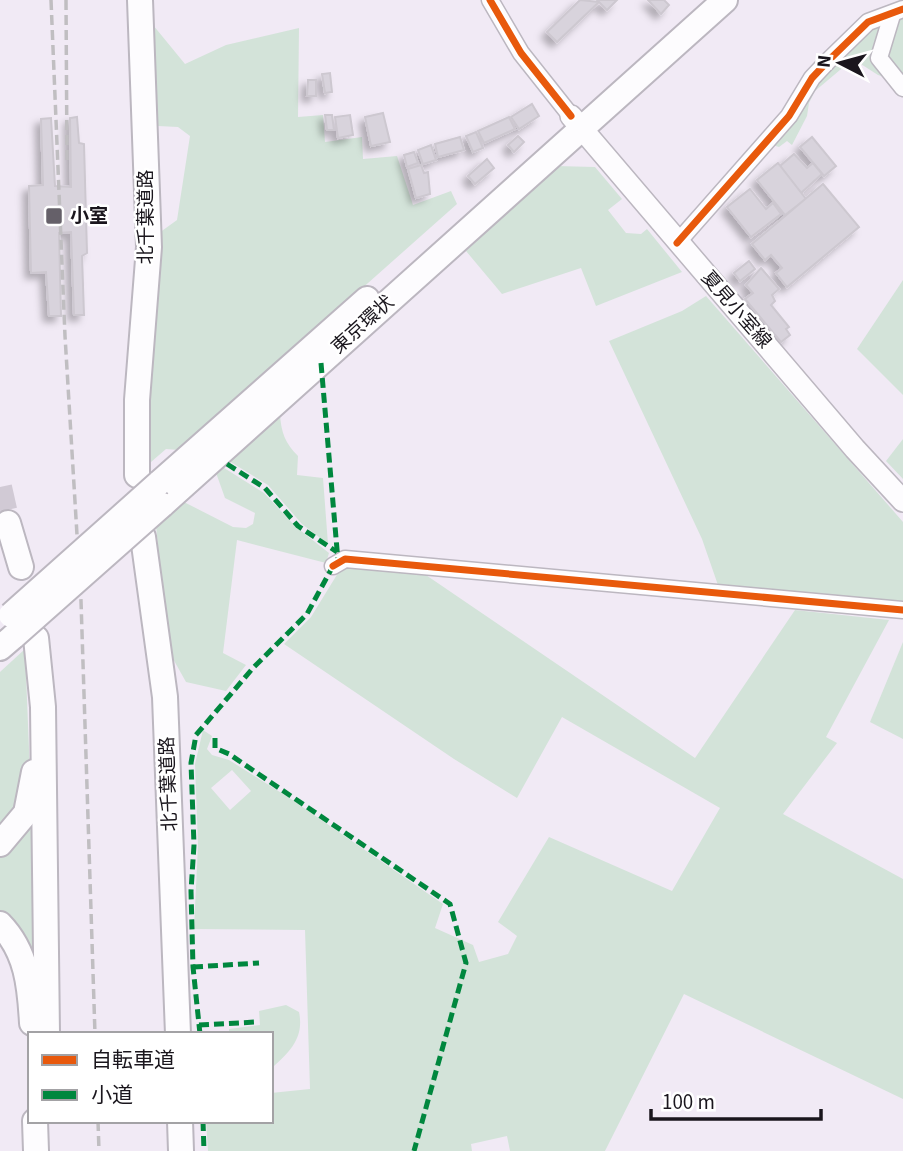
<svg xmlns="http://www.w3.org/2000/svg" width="903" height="1151" font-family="'Source Sans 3','Noto Sans JP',sans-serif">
<defs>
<filter id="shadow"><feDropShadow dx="-5.5" dy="5.5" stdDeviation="3.5" flood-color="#0004"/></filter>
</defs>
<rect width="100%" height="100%" fill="#f1eaf5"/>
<g fill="#d3e3d9" fill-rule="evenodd">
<polygon points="903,12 903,83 884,59 895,17"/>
<path d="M 889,18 L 876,59 L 893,80 L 878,75 L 853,59 L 815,91 L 809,103 L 807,116 L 792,145 L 787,141 L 779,147 L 769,144 C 799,102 838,36 889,18 Z"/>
<polygon points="153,25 185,64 226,45 299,28 298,117 323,115 325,142 362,137 363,159 397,156 413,205 451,191 457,204 180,450 166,449 151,462 145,345 159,233 177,220 190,136 178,127 158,126"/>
<polygon points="556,166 595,167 622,199 608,210 626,233 641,234 647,229 682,272 596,306 581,268 502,294 466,251"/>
<polygon points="903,280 903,395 857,349"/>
<polygon points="706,296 903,522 903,604 719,588 702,539 609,341 682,311"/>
<path d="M 280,414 C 281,432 285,443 298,456 L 297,475 L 323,478 L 328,544 L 302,524 L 268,485 L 229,461 Z"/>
<polygon points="903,439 903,479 886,461"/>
<polygon points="221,466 264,493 296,527 329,553 326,563 237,540 223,653 246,665 226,691 186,682 167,648 156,525 182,501 233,527 246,528 253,524 255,513 225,498 215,470"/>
<path d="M 348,566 L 423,573 L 695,758 L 795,610 L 889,620 L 826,737 L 837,743 L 783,814 L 903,879 L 903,1099 L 684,994 L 605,1151 L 510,1151 L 507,1136 L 471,1144 L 472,1151 L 208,1151 L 206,1121 L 271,1121 L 271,1093 L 310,1089 L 305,930 L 194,929 L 198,845 L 195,764 L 203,730 L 212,736 L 207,749 L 212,755 L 229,760 L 291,799 L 443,904 L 435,928 L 473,945 L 479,962 L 508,954 L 517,936 L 498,922 L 549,837 L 672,891 L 720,808 L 562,717 L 517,798 L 454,759 L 284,644 L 311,617 L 338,573 ZM 232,770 L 251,791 L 230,810 L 211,788 Z"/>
<polygon points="903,642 903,739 870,722"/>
<polygon points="25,649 30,774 27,791 0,830 0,672"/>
<polygon points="32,813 38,984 0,919 0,854"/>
<path d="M 286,1005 L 299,1012 C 304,1036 292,1050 274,1066 L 271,1066 L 271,1034 L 229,1034 L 229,1029 L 260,1025 L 259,1011 Z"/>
</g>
<g fill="#d8d3dc" stroke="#cdc8d0" stroke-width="2" filter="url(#shadow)">
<polygon points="580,0 599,2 557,42 547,32"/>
<polygon points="597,0 617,0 607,10"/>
<polygon points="648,0 664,0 669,5 661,14"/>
<polygon points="330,73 332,92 325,93 322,74"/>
<polygon points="308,80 316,80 316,96 307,96"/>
<polygon points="532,104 539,116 519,129 511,117"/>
<polygon points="383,113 390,142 371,146 365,117"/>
<polygon points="325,115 332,115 334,130 327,130"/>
<polygon points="350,115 353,135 338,138 335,117"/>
<polygon points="77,117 79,143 84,144 87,253 82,256 84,315 74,315 71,232 59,233 61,316 49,316 46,272 31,273 29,186 43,185 41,119 51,118 55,186 71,187 70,118"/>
<polygon points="509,117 515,129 484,143 478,131"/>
<polygon points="476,132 483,148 473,152 466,136"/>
<polygon points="518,136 524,142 514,152 508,145"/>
<polygon points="460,137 464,150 438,157 435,144"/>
<polygon points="812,137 836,166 824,176 800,147"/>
<polygon points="431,145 436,160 423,164 418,150"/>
<polygon points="414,152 418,163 407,167 404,155"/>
<polygon points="794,154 807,168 813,163 822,174 801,193 780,166"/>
<polygon points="487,159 494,168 475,184 468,176"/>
<polygon points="778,163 806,199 785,215 757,180"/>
<polygon points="421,165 424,173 428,172 430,194 416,198 408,169"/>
<polygon points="823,184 859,227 787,287 776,273 782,268 771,255 765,260 752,244"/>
<polygon points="750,189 766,209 773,203 781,214 751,237 727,207"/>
<polygon points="749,261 755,269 740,281 734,273"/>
<polygon points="761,268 779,289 772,295 775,301 771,305 789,327 786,329 790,335 781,342 745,299 753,293 746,285"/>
</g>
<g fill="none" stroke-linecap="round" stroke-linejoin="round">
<polyline stroke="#d1cad5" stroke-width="24" stroke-dasharray="24 12" stroke-linecap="butt" points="0,487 8,523"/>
<g stroke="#bcb7c0" stroke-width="19">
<g id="minor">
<polyline points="490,0 521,53 571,116"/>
<polyline points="892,15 879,58 903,88"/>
<polyline points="677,243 789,116 812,78 828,61 868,22 903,9"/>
<polyline points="333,566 345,559 903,610"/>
</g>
</g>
<g stroke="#bcb7c0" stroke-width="24">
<polyline id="major" points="571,116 855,449 903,501"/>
</g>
<g stroke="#bcb7c0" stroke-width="28">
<g id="highway">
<polyline points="137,475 137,400 149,247 140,0"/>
<polyline points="159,483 367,299"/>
<polyline points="162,505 725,0"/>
<polyline points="8,523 21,567"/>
<polyline points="143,537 165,697 178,1034"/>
<polyline points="36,638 43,707 47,1034"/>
<polyline points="0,648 14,636"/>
<polyline points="0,844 26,813 34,772"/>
<path d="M 0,924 C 27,952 30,986 32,1023"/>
<polyline points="35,1121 36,1151"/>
<polyline points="180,1121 181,1151"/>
</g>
</g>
<use href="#minor" stroke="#fdfcfe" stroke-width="16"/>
<use href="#major" stroke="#fdfcfe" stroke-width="21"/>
<use href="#highway" stroke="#fdfcfe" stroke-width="24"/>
<g stroke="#c0bec1" stroke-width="3.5" stroke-dasharray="10 5" stroke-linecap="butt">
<polyline points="51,0 65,336 81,601 95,1034"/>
<polyline points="66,0 67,164"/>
<polyline points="98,1121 99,1151"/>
</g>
<g stroke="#bcb7c0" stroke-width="28" stroke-linecap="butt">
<g id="highway-bridge">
<polyline points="11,615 159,483"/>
<polyline points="14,636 162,505"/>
</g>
</g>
<use href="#highway-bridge" stroke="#fdfcfe" stroke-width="24"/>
<g stroke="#00873e" stroke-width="5" stroke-dasharray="10 5" stroke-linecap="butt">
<polyline points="321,363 338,561"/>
<polyline points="227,464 265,488 298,526 337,552"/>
<polyline points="215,738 215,748 229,754 450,904 466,963 414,1151"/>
<polyline points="193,967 259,963"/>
<polyline points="199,1025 256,1022"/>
<polyline points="200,1034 193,967 191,891 194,845 191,763 196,735 253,668 307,614 333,566"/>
<polyline points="203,1121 204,1151"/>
</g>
<g stroke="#fff" stroke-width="11">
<g id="cycleway">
<polyline points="490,0 521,53 571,116"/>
<polyline points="677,243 789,116 812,78 828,61 868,22 903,9"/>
<polyline points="333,566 345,559 903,610"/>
</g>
</g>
<use href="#cycleway" stroke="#e8590c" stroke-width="7"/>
</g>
<rect fill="#656069" stroke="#fff" stroke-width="2.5" x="45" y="207" width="18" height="18" rx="3.5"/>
<g text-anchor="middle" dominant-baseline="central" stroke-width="5" stroke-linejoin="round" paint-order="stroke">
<g font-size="19" font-weight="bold" fill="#1a161d" stroke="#fff" text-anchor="start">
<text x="70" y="216">小室</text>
</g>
<g font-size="19" fill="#1a161d" stroke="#fff">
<text transform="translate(146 217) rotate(-90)">北千葉道路</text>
<text transform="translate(736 310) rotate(49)">夏見小室線</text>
<text transform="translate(363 325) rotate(-42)">東京環状</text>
<text transform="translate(169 784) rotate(-92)">北千葉道路</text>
</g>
</g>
<rect x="28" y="1032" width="245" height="91" fill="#ffffff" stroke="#a3a2a5" stroke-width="2"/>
<rect x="42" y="1055" width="35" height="10" fill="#e8590c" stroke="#a3a2a5" stroke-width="2"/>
<text x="91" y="1067" font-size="21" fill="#1a161d">自転車道</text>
<rect x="42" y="1090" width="35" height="10" fill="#00873e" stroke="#a3a2a5" stroke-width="2"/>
<text x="91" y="1102" font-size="21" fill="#1a161d">小道</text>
<g transform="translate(840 63) rotate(276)" stroke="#ffffff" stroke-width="5" paint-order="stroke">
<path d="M0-5L12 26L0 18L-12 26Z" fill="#1a161d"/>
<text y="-10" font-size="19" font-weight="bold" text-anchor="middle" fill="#1a161d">N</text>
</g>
<path d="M651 1109v10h170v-10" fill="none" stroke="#1a161d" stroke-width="3.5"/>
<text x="662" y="1109" font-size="21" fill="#1a161d" stroke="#ffffff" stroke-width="5" paint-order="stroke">100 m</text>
</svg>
